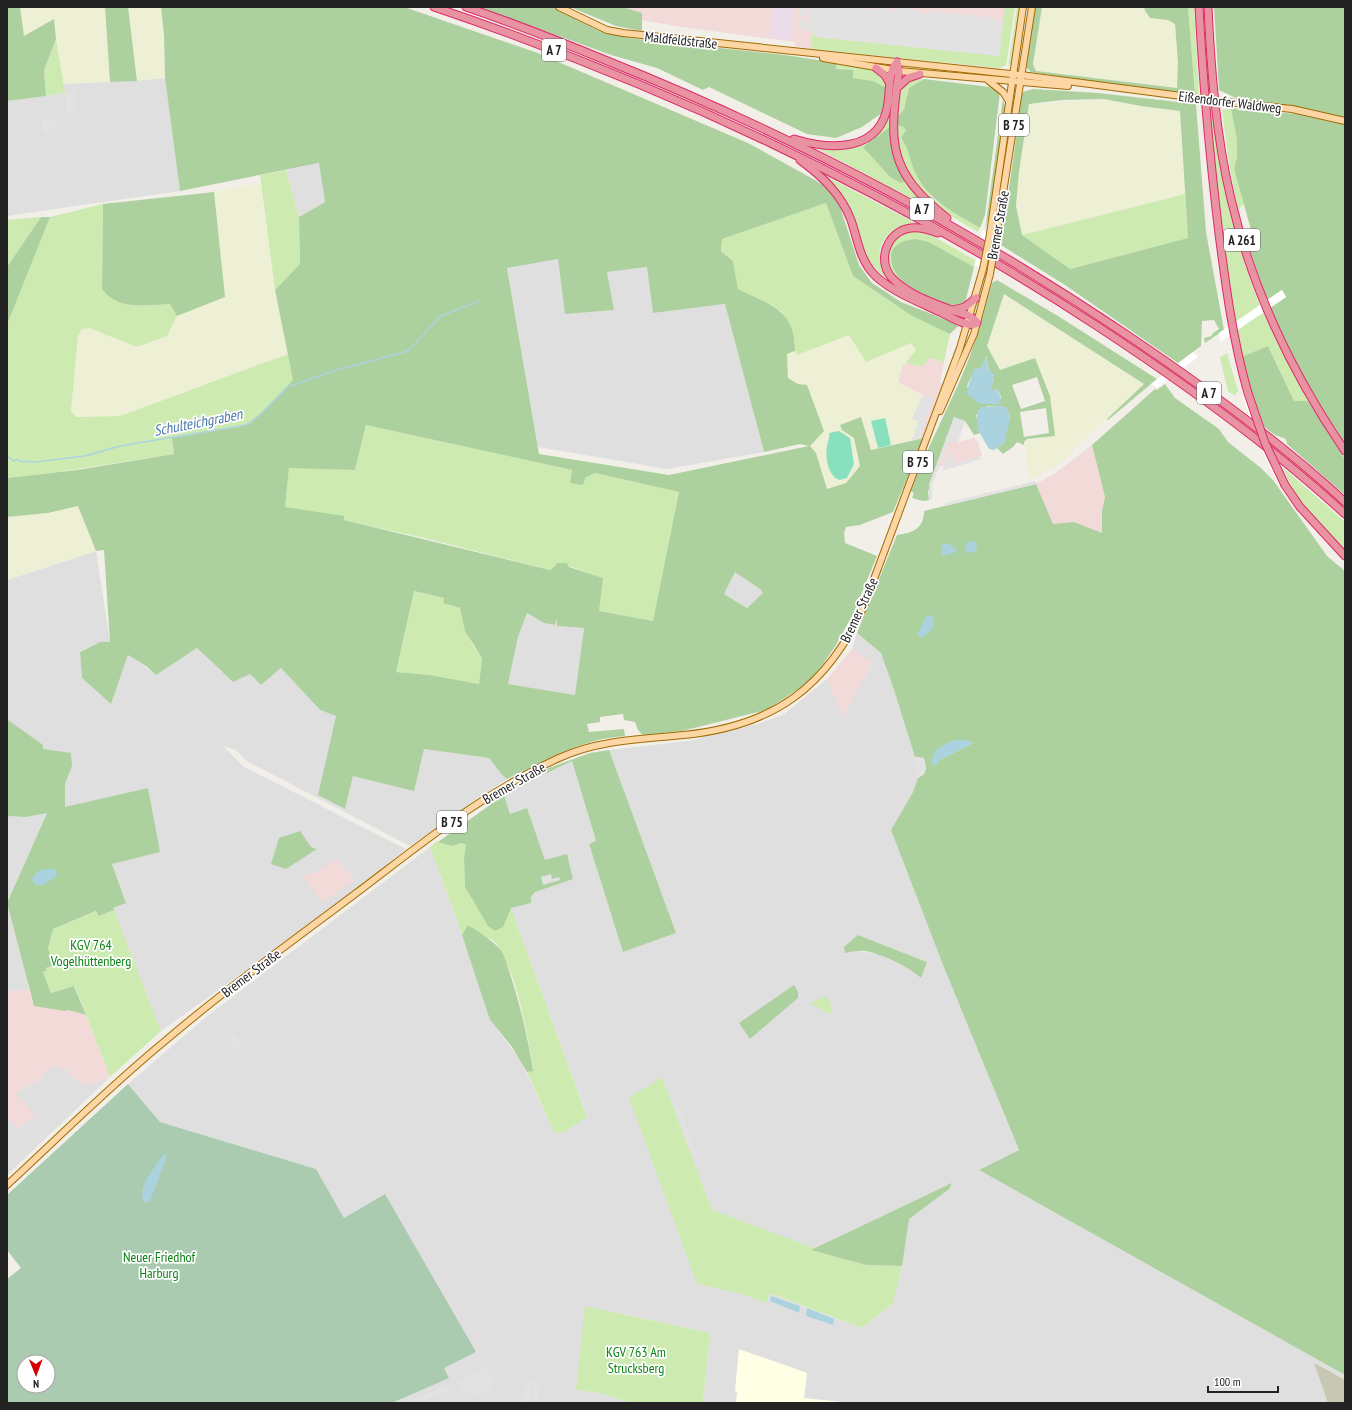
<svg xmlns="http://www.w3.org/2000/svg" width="1352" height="1410" font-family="'PT Sans Narrow',sans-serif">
<rect width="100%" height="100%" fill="#f2efe9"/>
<g fill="#e0dfdf" fill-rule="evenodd">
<polygon points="165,78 180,191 7,216 7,101 46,96 65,92 63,84"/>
<polygon points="320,163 325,202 299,217 286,170"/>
<polygon points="558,258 565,313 614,310 607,272 648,267 653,313 725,304 764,452 667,469 538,447 507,267"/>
<polygon points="96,551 110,642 100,642 80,651 82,678 111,704 128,654 156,675 197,648 222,672 250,674 261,685 281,668 320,710 336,716 318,795 345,809 353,776 424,749 489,758 502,775 507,779 410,846 247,761 236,750 223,746 244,767 406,849 307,927 161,1031 113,908 126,902 112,864 148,788 65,808 65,784 72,766 43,749 8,720 7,731 7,580"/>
<polygon points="735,571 760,589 763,593 747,608 724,594"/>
<polygon points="527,613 544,623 555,625 558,619 557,626 584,628 575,695 508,684 518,637"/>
<path d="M 857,633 L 881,653 L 894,690 L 915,757 L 918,778 L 913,792 L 891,830 L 943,965 L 1019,1150 L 979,1170 L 1345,1375 L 1345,1403 L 703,1403 L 710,1333 L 610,1311 L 576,1390 L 600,1393 L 632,1403 L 392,1403 L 449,1377 L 443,1368 L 385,1194 L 344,1218 L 316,1169 L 160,1122 L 128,1084 L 206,1017 L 430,847 L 480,986 L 490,1020 L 521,1061 L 554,1132 L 562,1133 L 587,1116 L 511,908 L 531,903 L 531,897 L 537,890 L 573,878 L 545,861 L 527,808 L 510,814 L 504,795 L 537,772 L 543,770 L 546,774 L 572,761 L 596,842 L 589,844 L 623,952 L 675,933 L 609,750 L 689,741 L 761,723 L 784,714 L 827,679 L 843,717 L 872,663 L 852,649 ZM 858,935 L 927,962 L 921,977 L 915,972 L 878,954 L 858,951 ZM 662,1077 L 712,1210 L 836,1258 L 902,1266 L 893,1303 L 862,1328 L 769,1293 L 766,1303 L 742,1294 L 697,1284 Z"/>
<polygon points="47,812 7,903 7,816 26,817"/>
<polygon points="7,903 26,976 29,990 7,991"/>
<polygon points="54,1064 64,1067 92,1085 110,1077 7,1175 7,1118 18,1128 16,1093 37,1081"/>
</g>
<g fill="#f2dad9">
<polygon points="593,7 1015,7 1006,65 1000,68 795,47 795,42 681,27 608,14"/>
<polygon points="930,358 944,362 940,383 942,384 922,438 912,440 918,421 898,382 903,364 906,362 921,367"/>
<polygon points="955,414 958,442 975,438 976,441 978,441 982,456 934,468"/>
<polygon points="1092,445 1105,497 1102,511 1102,534 1074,522 1053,525 1036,484 1054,474"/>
<polygon points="852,649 872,663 843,717 827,679"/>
<polygon points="337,858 354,880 323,903 303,876 318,872"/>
<polygon points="29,990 34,1006 68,1010 86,1015 110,1077 92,1085 79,1083 64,1067 59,1070 54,1064 37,1081 16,1093 35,1115 18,1128 7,1118 7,991"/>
</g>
<polygon fill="#ebdbe8" points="773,7 794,7 791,40 770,38"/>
<polygon fill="#ffffe5" points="739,1349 807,1373 804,1398 852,1403 736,1403 737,1392 735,1391"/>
<polygon fill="#c7c7b4" points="1314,1363 1345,1380 1345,1403 1328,1403"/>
<g fill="#eef0d5">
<polygon points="20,7 105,7 110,82 63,84 54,20 24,36"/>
<polygon points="128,7 161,7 164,35 165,78 137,81"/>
<polygon points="1042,7 1147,7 1144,9 1160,19 1168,20 1175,24 1178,62 1177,89 1036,71 1033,64"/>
<polygon points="1104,99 1141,106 1180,111 1185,194 1022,235 1016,206 1019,172 1029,104"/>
<polygon points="260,183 275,290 288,354 120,416 76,417 71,411 78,335 82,329 89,328 137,347 167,336 177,316 225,297 214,192"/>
<polygon points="1004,294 1145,385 1087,437 1063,461 1038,476 1029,479 1024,442 1027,439 1055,436 1035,358 1000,370 987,346"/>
<polygon points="849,335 873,359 911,343 916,350 905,365 903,365 898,382 923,395 912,418 919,421 912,440 871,450 861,417 842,430 854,438 860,466 846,483 827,489 810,446 815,439 804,383 798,384 788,378 787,354 795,351 797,355"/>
<polygon points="78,506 96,551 7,580 7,517 48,513"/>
</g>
<g fill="#cdebb0">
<polygon points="1005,7 1015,7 1006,65 1000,68 813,49 811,43 812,35 815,33 816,37 999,55"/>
<polygon points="1017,7 1020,7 1011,63 1008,68"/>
<polygon points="1188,7 1194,7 1199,94 1195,94"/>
<polygon points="56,39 65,92 46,96 44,70"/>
<path d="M 837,63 C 856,67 882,66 887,88 L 873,81 L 853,78 L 836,69 Z"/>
<path d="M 1206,65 L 1207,65 C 1216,140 1227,214 1252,285 C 1267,326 1288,363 1308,401 L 1294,401 L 1268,346 L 1241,357 C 1222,261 1214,163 1206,65 Z"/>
<polygon points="893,78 896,78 890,127 864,147 890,177 901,183 906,181 924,205 816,148 839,150 857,146 866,141 879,131"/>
<polygon points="914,79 924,79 909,88 904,109 896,119 902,87 904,84"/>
<polygon points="1231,108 1237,140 1237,157 1234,169 1244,204 1238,210 1229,164 1222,110"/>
<path d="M 896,125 L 903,127 L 906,130 L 901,138 L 906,145 L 915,172 L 933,199 L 980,228 L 978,232 C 945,213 907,191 899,150 C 897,142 897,133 896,125 Z"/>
<polygon points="286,170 299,217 300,264 275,290 260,175"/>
<path d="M 822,174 L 917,224 C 897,225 877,236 880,260 C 881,267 885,274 887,280 L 866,258 L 851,214 Z"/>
<polygon points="1185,194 1188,238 1070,269 1022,235"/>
<polygon points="826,203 853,276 912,316 950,334 944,362 930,358 921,367 906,362 916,350 911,343 866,362 849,335 797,355 795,351 795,341 782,312 772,305 738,289 733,261 721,251 722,239"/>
<path d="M 103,204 L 102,289 C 118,311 147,305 171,304 L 177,316 L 167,336 L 137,347 L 89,328 L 82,329 L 78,336 L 71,411 L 76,417 L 120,416 L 288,354 L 293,380 L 251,423 L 238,427 L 172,438 L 174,454 L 58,472 L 7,478 L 7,325 L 50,217 Z"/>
<polygon points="41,217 7,267 7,220"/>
<path d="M 914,230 L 928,233 L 975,260 L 974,267 L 929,242 L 895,246 C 886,263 896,274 908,286 C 887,277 880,250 899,235 C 903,232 910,232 914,230 Z"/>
<polygon points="1227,353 1238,391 1235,395 1228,392 1220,357"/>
<polygon points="366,425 572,470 570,482 585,478 595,473 679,492 653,621 598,611 602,578 569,566 554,566 550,570 420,537 285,507 289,467 355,470"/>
<polygon points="1281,466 1345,522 1345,551 1309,513 1298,498"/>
<polygon points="414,591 444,598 443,603 460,608 472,644 482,658 479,684 430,675 396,672"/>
<path d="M 437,841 L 452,846 L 462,843 L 467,845 L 464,858 L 465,887 L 488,926 L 511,908 L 587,1117 L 562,1133 L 554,1132 L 527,1072 L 533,1070 C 528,1037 516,967 495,942 C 491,939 485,937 481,935 C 477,932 473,928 470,925 L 462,935 L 430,847 Z"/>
<polygon points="114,910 161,1031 110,1077 75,986 51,993 43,972 47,970 46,968 54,965 48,949 53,929 97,911 99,916"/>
<polygon points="827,996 833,1012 827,1013 810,1003"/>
<polygon points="662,1077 712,1210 814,1248 811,1250 866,1265 902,1266 893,1303 862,1328 770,1293 766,1303 742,1294 697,1284 629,1098"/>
<polygon points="585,1306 710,1333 703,1403 632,1403 600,1393 576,1390"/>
</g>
<g fill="#add19e" fill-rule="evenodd">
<polygon points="7,7 20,7 24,36 54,19 56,39 44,70 46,96 7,101"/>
<polygon points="105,7 128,7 137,81 110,82"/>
<path d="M 161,7 L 404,7 L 535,52 L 748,143 L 815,180 L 829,189 L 840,207 L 859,265 L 872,283 L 901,302 L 959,325 L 950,334 L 912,316 L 853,276 L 826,203 L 722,239 L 721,251 L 733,261 L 738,289 C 770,305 795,309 795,351 L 787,354 L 788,378 L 798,384 L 807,385 L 824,431 L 810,446 L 816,453 L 827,489 L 846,483 L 860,466 L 854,438 L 842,430 L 840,425 L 861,417 L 871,450 L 924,438 L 893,512 L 860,525 L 846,527 L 844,533 L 845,543 L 877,556 L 853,614 L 836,645 L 812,680 L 766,710 L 682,731 L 643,735 L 638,730 L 635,722 L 624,720 L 623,714 L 600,717 L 600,722 L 587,724 L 589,732 L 624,729 L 625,736 C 580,739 547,760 507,779 L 502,775 L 489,758 L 424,749 L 414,791 L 353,776 L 345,809 L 318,795 L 336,716 L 320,710 L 281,668 L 261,685 L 250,674 L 233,682 L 197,648 L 156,675 L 146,666 L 128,655 L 111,704 L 82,678 L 80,652 L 100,642 L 110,642 L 104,550 L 96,551 L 78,506 L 48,513 L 7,517 L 7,478 L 77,470 L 174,454 L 172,438 L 238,427 L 251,423 L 293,380 L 275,290 L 300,264 L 299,217 L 325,202 L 319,163 L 180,191 L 165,78 L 164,35 ZM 558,259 L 565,314 L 614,310 L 607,272 L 647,267 L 653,313 L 725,304 L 764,452 L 800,444 L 809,446 L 669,475 L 539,454 L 507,268 ZM 366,425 L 572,470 L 570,483 L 583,485 L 585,478 L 595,473 L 679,492 L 653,621 L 599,611 L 603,578 L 569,567 L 567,563 L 558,563 L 550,570 L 344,520 L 344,516 L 285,507 L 289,468 L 355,470 ZM 735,572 L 760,589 L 763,593 L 747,608 L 724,594 ZM 414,591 L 444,598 L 443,603 L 460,608 L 465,631 L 482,658 L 479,684 L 430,675 L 396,672 ZM 527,613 L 544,623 L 555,625 L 557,619 L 557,626 L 584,628 L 575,695 L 508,684 L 518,637 Z"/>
<polygon points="479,7 552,7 597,30 628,38 785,55 837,63 836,69 853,70 853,78 873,81 887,88 882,113 862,127 836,138 807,134 709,87 703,90 657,68 611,55"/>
<polygon points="570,7 622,7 642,13 642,31 616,26"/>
<polygon points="1035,7 1042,7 1033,64 1036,71 1177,88 1178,62 1175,24 1168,20 1150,18 1144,9 1147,7 1188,7 1195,94 1172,93 1031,72 1027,68 1027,62"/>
<polygon points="1214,7 1345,7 1345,119 1285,104 1240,100 1219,90"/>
<path d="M 924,79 L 990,87 L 1000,92 L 985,215 L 980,228 C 954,212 929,202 915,172 C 910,161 909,148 901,138 L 906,130 L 903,127 L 896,125 L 896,119 L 904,109 L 909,88 Z"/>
<path d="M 1033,89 L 1098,93 L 1196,104 L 1206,232 L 1224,330 L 1205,343 L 1204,338 L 1212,336 L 1212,334 L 1219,329 L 1214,320 L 1202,321 L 1201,346 L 1178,363 L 1065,285 L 1001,245 L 1022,95 L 1023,92 ZM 1104,99 L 1141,106 L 1180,111 L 1188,238 L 1070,269 L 1022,235 L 1016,206 L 1019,172 L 1029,104 L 1062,100 Z"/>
<polygon points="1003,98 1005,108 991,208 985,231"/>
<polygon points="1231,108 1296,114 1345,125 1345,444 1309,388 1289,350 1270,307 1286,297 1282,290 1267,300 1246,238 1253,237 1234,169 1237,157 1237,140"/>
<polygon points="890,127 894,153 906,181 901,183 890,177 863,147"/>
<path d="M 214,192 L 225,297 L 177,316 L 170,304 C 146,305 118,311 102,289 L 103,204 Z"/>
<polygon points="41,217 50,217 7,325 7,267"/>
<path d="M 916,239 L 929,242 L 974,267 L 965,303 L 954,307 C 932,297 890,286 891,256 C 892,243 906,240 916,239 Z"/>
<path d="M 997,280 L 1058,316 L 1157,379 L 1108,420 L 1107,419 L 1144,384 L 1004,294 L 987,346 L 1000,370 L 1035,358 L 1050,396 L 1055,436 L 1027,439 L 1024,442 L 1024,445 L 1017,442 L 1013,447 L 1003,454 L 997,448 L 1005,442 L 1005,433 L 1010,416 L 1005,407 L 988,406 L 976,415 L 980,433 L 974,435 L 965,421 L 954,417 L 928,492 L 929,500 L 923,501 L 912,498 L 914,493 L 911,491 L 922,462 L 959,383 L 970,356 L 980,327 L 992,283 ZM 986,356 L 989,370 L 994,382 L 991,385 L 990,389 L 993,391 L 997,389 L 1001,397 L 999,402 L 972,397 L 967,386 L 975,369 L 982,368 ZM 1037,377 L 1045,401 L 1021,409 L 1012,385 ZM 1046,408 L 1049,433 L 1024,437 L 1020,412 Z"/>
<polygon points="1268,346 1294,401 1308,401 1345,459 1345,495 1287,444 1286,439 1275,435 1263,426 1241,357"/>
<path d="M 1165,384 L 1175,398 L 1219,429 L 1228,442 L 1261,468 L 1273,480 L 1327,556 L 1345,571 L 1345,1375 L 979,1170 L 1019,1150 L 943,965 L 891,830 L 913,792 L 918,778 L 924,774 L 926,768 L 924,758 L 915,757 L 894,690 L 881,653 L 857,633 L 897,535 C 912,533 924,529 924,511 L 1036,484 L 1053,524 L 1074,522 L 1102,533 L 1102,511 L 1105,497 L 1092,445 L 1155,389 L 1157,390 ZM 956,740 L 966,740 L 973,743 L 941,759 Z"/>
<polygon points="8,720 43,745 43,749 71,753 72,766 65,784 65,807 148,788 160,852 112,864 126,903 113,908 114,910 99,916 96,911 53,929 48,949 54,965 46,968 47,970 43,972 51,993 74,986 86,1015 68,1010 65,1011 34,1006 7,903 47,813 26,817 7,816"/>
<polygon points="609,750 676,933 623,952 589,844 596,841 572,761 545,774 543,770 590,753"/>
<polygon points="504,795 510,814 527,808 545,860 567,854 573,879 535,892 531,897 531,903 511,908 503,927 495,931 488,926 465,887 464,858 466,845 462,843 452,846 438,842"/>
<polygon points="300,831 311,847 317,849 286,869 271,864 279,838"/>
<path d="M 468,925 C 473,927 496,944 500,949 C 506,957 508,968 511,977 C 521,1008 528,1039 533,1071 L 527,1072 L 512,1047 L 490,1020 L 462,935 Z"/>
<path d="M 858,935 L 927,962 L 921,978 C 911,968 878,952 864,951 C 858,950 851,952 845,953 L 844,947 Z"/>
<polygon points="794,985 798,992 798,998 750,1039 739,1023"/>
<polygon points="952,1183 949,1189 909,1219 902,1266 866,1265 811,1250"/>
</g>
<path fill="#aacbaf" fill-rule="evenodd" d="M 128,1084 L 160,1122 L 316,1169 L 344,1218 L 385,1194 L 476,1352 L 444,1368 L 449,1378 L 392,1403 L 7,1403 L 7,1279 L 21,1268 L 7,1250 L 7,1195 ZM 24,1362 L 48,1362 L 48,1386 L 24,1386 Z"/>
<g fill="#88e0be">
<polygon points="885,418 891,445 878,448 871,421"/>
<path d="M 839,431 L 850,438 L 854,464 L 847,478 L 840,480 C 828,477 825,457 827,446 C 828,441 830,438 829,433 Z"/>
</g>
<g fill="#e2e2e2">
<polygon points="800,7 805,7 805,9 809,10 809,7 877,9 877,7 889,7 889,10 895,11 897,7 918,10 917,13 932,14 932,11 995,18 995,21 1003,22 999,56 815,37 816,33 807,32 807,27 803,26 803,30 798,29 799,18 804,19 804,22 807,23 808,14 805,13 804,17 799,16"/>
<polygon points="74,90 76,107 71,112 67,112 65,92"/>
<polygon points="55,119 55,127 51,128 51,131 44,133 42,120"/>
<polygon points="923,395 933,398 920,438 912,440 918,421 912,419"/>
<polygon points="954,417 965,421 958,442 949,442 932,485 932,499 929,500 929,484"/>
<polygon points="950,449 954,463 980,456 981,459 942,471"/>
<polygon points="1035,481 1036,484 945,506 945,503"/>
<polygon points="915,757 924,758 926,768 924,774 918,778"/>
<polygon points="551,874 552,879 559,877 560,880 543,885 541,877"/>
<polygon points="235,1033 241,1046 237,1048 233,1046 229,1038"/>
<polygon points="678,1105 699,1163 696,1164 675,1107"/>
<polygon points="490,1368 490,1373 459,1385 457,1381"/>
<polygon points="487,1376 488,1377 491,1376 494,1383 491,1385 490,1392 483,1391 482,1395 462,1392 461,1386"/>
<polygon points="525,1380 532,1381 530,1403 522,1403"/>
<polygon points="535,1381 540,1382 538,1403 533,1403"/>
<polygon points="448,1385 449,1390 417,1403 415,1400"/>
</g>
<g fill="#aad3df">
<polygon points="986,356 989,371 995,375 992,378 994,383 990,387 993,391 996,387 997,389 1001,399 999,404 980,404 966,393 974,369 982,368"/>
<path d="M 1002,406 C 1017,412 1005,431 1005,442 L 994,450 L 989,449 L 977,428 L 977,411 L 982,407 Z"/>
<circle cx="971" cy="547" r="6"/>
<polygon points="947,543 955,548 957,552 942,556 941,549 942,545"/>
<path d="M 929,615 L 932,616 C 937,625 930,631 923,637 L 919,637 L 917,635 L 926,617 Z"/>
<path d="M 956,740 L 966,740 L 973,743 L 941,759 L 935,765 L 933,765 L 931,762 C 934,748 943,744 956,740 Z"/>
<polygon points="45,869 55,869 57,875 44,885 35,885 32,879 38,871"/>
<path d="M 164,1154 L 166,1155 L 166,1159 L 150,1201 L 145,1203 C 134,1190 156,1166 164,1154 Z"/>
<polygon points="771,1296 800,1306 799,1313 770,1301"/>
<polygon points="807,1308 834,1319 833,1325 806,1316"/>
</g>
<g fill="#fff">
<polygon points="1189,94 1237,99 1236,108 1188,103"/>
<polygon points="982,230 1000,240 993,276 975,265"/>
<polygon points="1282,290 1286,297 1220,342 1219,333"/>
<polygon points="1193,352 1198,357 1157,388 1151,384"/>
<polygon points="1252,392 1268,438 1289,482 1280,487 1260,447 1242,394"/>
</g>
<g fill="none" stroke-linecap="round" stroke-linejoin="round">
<polyline stroke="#aad3df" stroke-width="1.5" points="7,456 14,461 17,459 19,461 35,462 85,456 120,446 246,425 261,414 288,387 333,371 408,351 441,316 479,301"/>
<g stroke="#a06b00" stroke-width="8">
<g id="major">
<polyline points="559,7 607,30 623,33 1021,75 1189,97"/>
<polyline points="823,58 899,71 1068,86"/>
<polyline points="989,81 1003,92 1009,101"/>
<polyline points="1236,103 1292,109 1345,121"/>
<polyline points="990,234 1023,7"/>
<polyline points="996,238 1032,7"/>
<polyline points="940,411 974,334 990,274"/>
<path d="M 7,1185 C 59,1137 110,1086 165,1041 C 226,989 291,942 355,894 C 420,845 484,792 559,758 C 598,740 642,739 684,735 C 774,726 827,687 864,606 L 960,348 L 983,269"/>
</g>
</g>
<g stroke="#dc2a67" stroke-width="9">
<g id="highway">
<path d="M 434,7 C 667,86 891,191 1097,326 C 1184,383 1269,444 1345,514"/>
<path d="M 466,7 C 513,23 559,41 605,60 C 790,134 961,223 1127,335 C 1203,386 1278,440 1345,502"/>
<path d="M 1199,7 C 1203,83 1210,159 1219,234 C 1226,288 1233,341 1248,393"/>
<path d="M 1208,7 C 1211,71 1216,136 1231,199 C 1252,288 1293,375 1345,451"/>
<path d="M 897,62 L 899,71 C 889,142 887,171 947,218"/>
<polyline points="876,68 885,75 890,84"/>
<polyline points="897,88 908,78 920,74"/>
<path d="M 794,139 C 830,150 881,153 888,103 C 890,90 888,72 897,62"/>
<path d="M 800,160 C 822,176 841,194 851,220 C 857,237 859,256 871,271 C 885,289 921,303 942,313 C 951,317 966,327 976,324 L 977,322 C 971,314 958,313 949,309 C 930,302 908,294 893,279 C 876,262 886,231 911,228 C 919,227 930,230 938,233"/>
<polyline points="953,310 965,307 976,298"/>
<polyline points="1285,485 1300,507 1345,556"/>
</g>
</g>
<use href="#major" stroke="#fcd6a4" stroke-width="6"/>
<use href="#highway" stroke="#e892a2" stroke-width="7"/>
<g stroke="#a06b00" stroke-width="8" stroke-linecap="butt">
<g id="major-bridge">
<polyline points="1189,97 1236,103"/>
<polyline points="983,269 990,234"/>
<polyline points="990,274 996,238"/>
</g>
</g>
<g stroke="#dc2a67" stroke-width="9" stroke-linecap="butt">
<polyline id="highway-bridge" points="1248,393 1265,443 1285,485"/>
</g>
<use href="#major-bridge" stroke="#fcd6a4" stroke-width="6"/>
<use href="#highway-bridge" stroke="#e892a2" stroke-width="7"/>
</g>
<g text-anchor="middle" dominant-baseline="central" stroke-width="3.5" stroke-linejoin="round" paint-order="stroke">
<g fill="#fff" stroke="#646464" stroke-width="1">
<rect x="542" y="39" width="24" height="22" rx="3"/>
<rect x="999" y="114" width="30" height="22" rx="3"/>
<rect x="910" y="198" width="24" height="22" rx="3"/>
<rect x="1224" y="229" width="36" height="22" rx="3"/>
<rect x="1197" y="382" width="24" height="22" rx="3"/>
<rect x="903" y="451" width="30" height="22" rx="3"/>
<rect x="437" y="811" width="30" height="22" rx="3"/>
</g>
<g font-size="13" font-weight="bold" fill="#222">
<text x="554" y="50">A 7</text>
<text x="1014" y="125">B 75</text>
<text x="922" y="209">A 7</text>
<text x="1242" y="240">A 261</text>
<text x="1209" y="393">A 7</text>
<text x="918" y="462">B 75</text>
<text x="452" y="822">B 75</text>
</g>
<g font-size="14" fill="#222" stroke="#fff">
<text transform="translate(681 40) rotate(6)">Maldfeldstraße</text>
<text transform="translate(1230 102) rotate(7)">Eißendorfer Waldweg</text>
<text transform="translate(998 225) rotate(-80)">Bremer Straße</text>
<text transform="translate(859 610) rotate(-65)">Bremer Straße</text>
<text transform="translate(514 783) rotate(-30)">Bremer Straße</text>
<text transform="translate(251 973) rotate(-37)">Bremer Straße</text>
</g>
<g font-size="14" fill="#0c8416" stroke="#fff">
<text x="91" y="945">KGV 764<tspan x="91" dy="16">Vogelhüttenberg</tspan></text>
<text x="159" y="1257">Neuer Friedhof<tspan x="159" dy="16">Harburg</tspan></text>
<text x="636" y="1352">KGV 763 Am<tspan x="636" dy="16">Strucksberg</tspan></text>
</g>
<g font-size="15" font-style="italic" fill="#4a7aab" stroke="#fff">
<text transform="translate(198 422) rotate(-11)">Schulteichgraben</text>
</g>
</g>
<rect width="1352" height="1410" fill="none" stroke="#222222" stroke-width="16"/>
<g transform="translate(36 1374) rotate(179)"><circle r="19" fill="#ffffff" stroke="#a7a7a7"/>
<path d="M0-3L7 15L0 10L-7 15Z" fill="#d40000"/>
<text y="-6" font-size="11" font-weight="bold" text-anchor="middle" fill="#222222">N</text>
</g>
<path d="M1208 1386v6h70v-6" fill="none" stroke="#222222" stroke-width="2"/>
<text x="1214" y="1386" font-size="12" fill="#222222" stroke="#ffffff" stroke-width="3" paint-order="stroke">100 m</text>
</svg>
